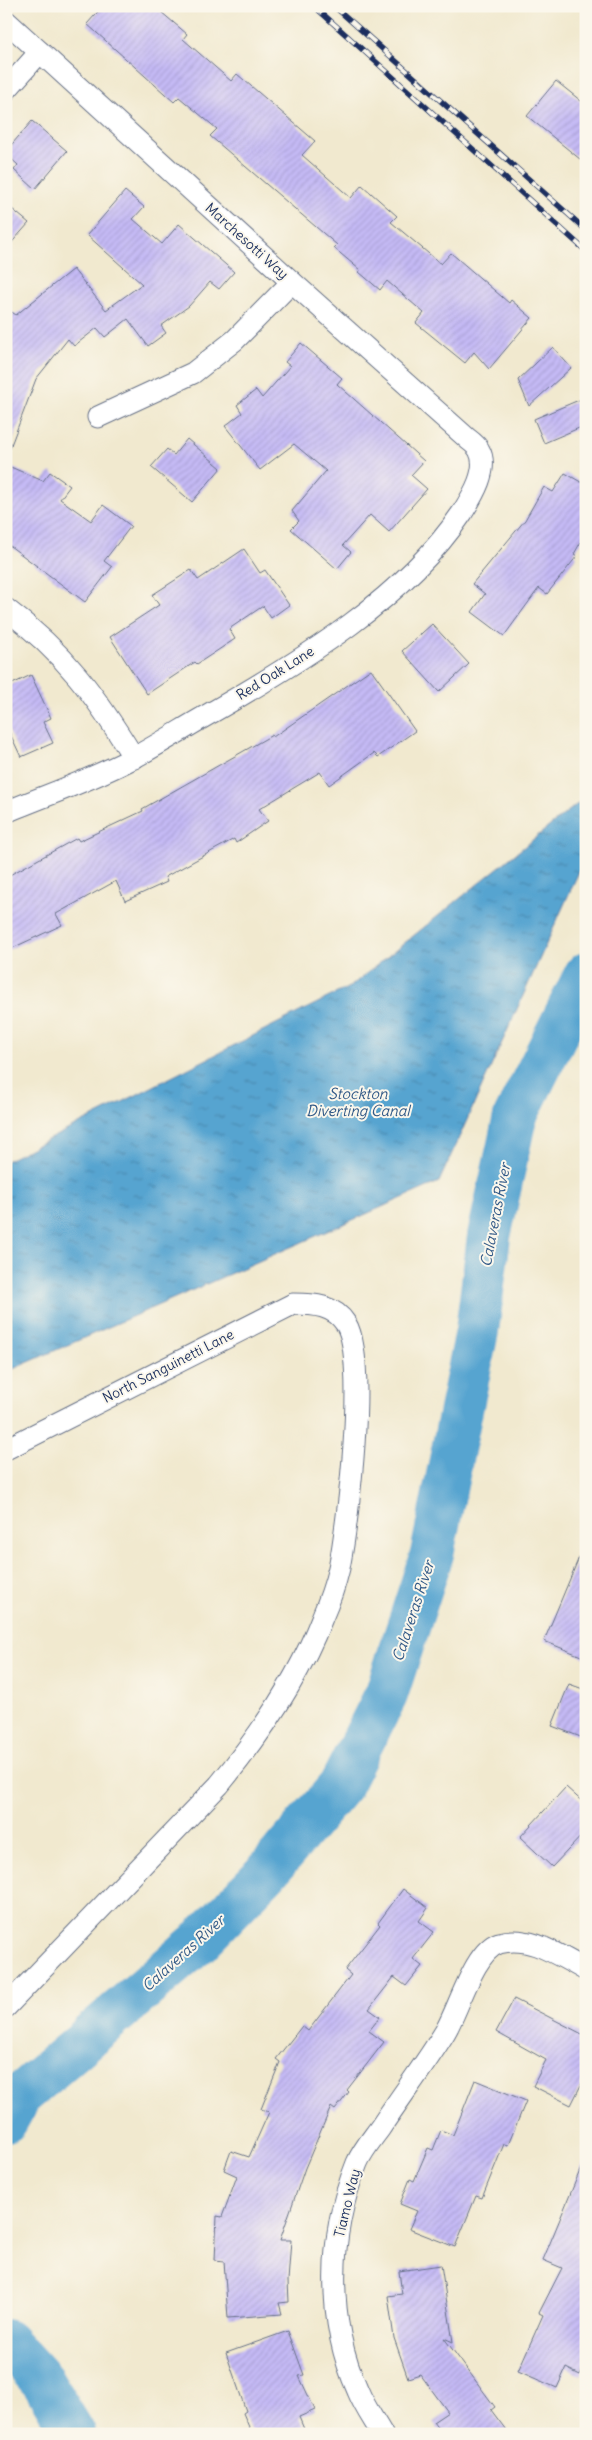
<svg xmlns="http://www.w3.org/2000/svg" width="592" height="2440" font-family="Delius,sans-serif">
<defs>
<pattern id="water-ripples" width="26" height="14" patternUnits="userSpaceOnUse" patternTransform="scale(1.25)"><rect width="26" height="14" fill="#57a4d0"/><path d="M2 4q2-2 4 0t4 0M15 11q2-2 4 0t4 0" fill="none" stroke="#4786ac"/></pattern>
<pattern id="building-hatch" width="6" height="6" patternUnits="userSpaceOnUse" patternTransform="scale(1.25)"><rect width="6" height="6" fill="#c5baf5"/><path d="M-1 1l2-2M0 6l6-6M5 7l2-2" fill="none" stroke="#a9a0d4"/></pattern>
</defs>
<rect width="100%" height="100%" fill="#fbf7ec"/>
<filter id="ink" filterUnits="userSpaceOnUse"><feTurbulence type="fractalNoise" baseFrequency=".02" numOctaves="2"/><feDisplacementMap in="SourceGraphic" scale="10" xChannelSelector="R" yChannelSelector="G"/><feConvolveMatrix kernelMatrix="1 2 1 2 8 2 1 2 1" color-interpolation-filters="sRGB"/></filter>
<filter id="wash" filterUnits="userSpaceOnUse"><feTurbulence type="fractalNoise" baseFrequency=".0096" numOctaves="4" result="noise"/><feDisplacementMap in="SourceGraphic" scale="20" xChannelSelector="R" yChannelSelector="G"/><feGaussianBlur stdDeviation="1.12" result="paint"/><feColorMatrix in="noise" values="0 0 0 0 0 0 0 0 0 0 0 0 0 0 0 0 0 1.4 0 .05"/><feComposite in="paint" operator="in"/></filter>
<g filter="url(#wash)">
<rect width="100%" height="100%" fill="#f1e9cf"/>
<polygon fill="url(#water-ripples)" stroke="#396a97" points="586,797 586,856 439,1182 6,1372 6,1161 351,986"/>
<g fill="none" stroke-linecap="round" stroke-linejoin="round">
<g stroke="#57a4d0" stroke-width="44">
<polyline points="6,2121 20,2096 199,1942 266,1873 340,1786 386,1695 432,1554 477,1331 489,1236 515,1117 586,974"/>
<polyline points="6,2341 43,2382 74,2434"/>
</g>
</g>
<g id="blocks">
<g fill="url(#building-hatch)">
<polygon points="103,6 154,6 187,34 183,39 231,81 237,74 315,141 302,155 351,198 362,185 397,216 391,222 441,264 451,253 509,303 511,300 532,318 489,369 474,352 465,363 416,323 424,313 387,281 380,290 359,272 360,270 334,248 337,245 210,136 217,129 179,97 174,102 87,24"/>
<polygon points="556,81 586,105 586,164 527,116"/>
<polygon points="32,121 67,151 35,189 14,170 18,165 6,154 6,151"/>
<polygon points="125,191 144,207 133,219 162,244 179,224 234,272 219,289 210,282 189,306 161,326 166,333 148,346 128,319 105,337 97,328 74,346 68,339 36,379 8,453 6,453 6,308 16,315 73,269 106,310 142,284 87,235"/>
<polygon points="6,204 29,223 6,249"/>
<polygon points="301,343 342,378 337,384 424,461 411,475 427,489 389,532 370,515 343,545 351,552 337,569 291,529 299,521 292,511 326,471 294,444 260,470 225,426 242,413 237,405 256,390 262,398 290,366 285,362"/>
<polygon points="553,347 571,368 529,406 518,380"/>
<polygon points="586,397 586,425 544,443 534,419"/>
<polygon points="187,439 221,468 192,502 151,467 167,449 174,455"/>
<polygon points="6,465 43,481 50,472 70,486 60,499 91,521 103,505 131,526 104,561 112,567 85,602 6,543"/>
<polygon points="565,473 586,485 586,533 574,554 577,556 547,594 539,588 504,636 472,612 485,594 472,584 525,520 544,487 553,492"/>
<polygon points="244,549 260,573 265,570 289,605 271,618 263,606 229,629 235,639 197,664 195,662 147,694 110,637 159,605 152,595 191,570 198,580"/>
<polygon points="432,624 469,664 439,692 402,651"/>
<polygon points="371,669 415,731 378,757 374,753 329,785 320,772 259,809 268,821 236,843 234,839 165,877 167,882 125,901 116,881 56,914 62,925 6,951 6,877 77,838 79,841 143,811 142,809 272,735 273,737"/>
<polygon points="31,675 51,718 43,722 53,743 21,757 6,725 6,687"/>
<polygon points="585,1543 586,1543 586,1658 544,1641"/>
<polygon points="569,1684 586,1690 586,1739 552,1726"/>
<polygon points="566,1787 586,1805 586,1831 552,1867 520,1837"/>
<polygon points="403,1889 428,1908 419,1921 434,1932 413,1959 422,1966 406,1986 394,1977 369,2009 380,2017 369,2031 384,2042 347,2090 349,2092 335,2110 331,2107 305,2168 280,2240 291,2240 288,2281 289,2302 279,2303 282,2314 228,2318 224,2261 215,2260 217,2216 222,2217 237,2176 224,2170 231,2151 249,2157 269,2112 261,2109 280,2062 276,2059 302,2026 308,2031 351,1975 345,1970 380,1925 378,1923"/>
<polygon points="514,1999 586,2036 586,2075 571,2105 533,2086 546,2060 496,2032"/>
<polygon points="475,2080 526,2101 508,2145 504,2144 482,2198 476,2196 455,2247 409,2229 417,2211 400,2204 410,2179 414,2181 428,2148 433,2150 441,2130 453,2135"/>
<polygon points="586,2156 586,2362 580,2375 566,2368 557,2388 518,2371 543,2315 539,2313 562,2268 543,2260"/>
<polygon points="441,2265 453,2342 444,2338 495,2407 491,2410 509,2434 442,2434 433,2422 448,2412 420,2374 408,2378 394,2338 388,2296 402,2294 399,2271"/>
<polygon points="288,2331 304,2375 299,2376 315,2410 299,2417 306,2434 252,2434 243,2413 246,2411 226,2353"/>
</g>
</g>
</g>
<g filter="url(#ink)">
<use href="#blocks" fill-opacity="0" stroke="#667086" stroke-width="1"/>
<g fill="none" stroke-linecap="round" stroke-linejoin="round">
<g stroke="#667086" stroke-width="23">
<g id="street">
<path d="M 6,21 L 292,282 L 468,439 C 472,442 477,446 479,450 C 490,469 472,497 462,513 C 405,598 304,659 216,710 C 189,725 163,742 135,757 C 94,779 49,794 6,812"/>
<polyline points="6,90 40,52"/>
<polyline points="98,417 193,373 235,340 292,282"/>
<path d="M 6,609 C 66,654 95,695 134,758"/>
<path d="M 6,1449 L 293,1304 C 314,1304 334,1305 346,1324 C 368,1360 348,1523 339,1568 C 335,1585 329,1602 322,1618 C 298,1680 261,1734 219,1785 L 6,2007"/>
<path d="M 382,2434 C 374,2420 364,2406 358,2391 C 326,2320 328,2235 357,2163 C 362,2151 372,2139 380,2128 C 401,2096 425,2065 445,2032 C 459,2009 474,1951 499,1943 C 530,1934 559,1956 586,1970"/>
</g>
</g>
<use href="#street" stroke="#fff" stroke-width="21"/>
<g stroke="#1b2f5e" stroke-width="5.5">
<g id="rail">
<polyline points="314,6 586,251"/>
<polyline points="334,6 586,230"/>
</g>
</g>
<use href="#rail" stroke="#fbf7ec" stroke-width="4" stroke-dasharray="11" stroke-linecap="butt"/>
</g>
</g>
<g text-anchor="middle" dominant-baseline="central" stroke-width="4" stroke-linejoin="round" paint-order="stroke">
<g font-size="14" fill="#1b2f5e" stroke="#fbf7ec">
<text transform="translate(247 241) rotate(42)">Marchesotti Way</text>
<text transform="translate(275 673) rotate(-32)">Red Oak Lane</text>
<text transform="translate(168 1366) rotate(-27)">North Sanguinetti Lane</text>
<text transform="translate(347 2203) rotate(-76)">Tiamo Way</text>
</g>
<g font-size="15" font-style="italic" fill="#305886" stroke="#fbf7ec">
<text x="358" y="1093">Stockton<tspan x="358" dy="17">Diverting Canal</tspan></text>
<text transform="translate(495 1215) rotate(-79)">Calaveras River</text>
<text transform="translate(413 1611) rotate(-72)">Calaveras River</text>
<text transform="translate(183 1953) rotate(-42)">Calaveras River</text>
</g>
</g>
<rect width="592" height="2440" fill="none" stroke="#fbf7ec" stroke-width="25"/>
</svg>
